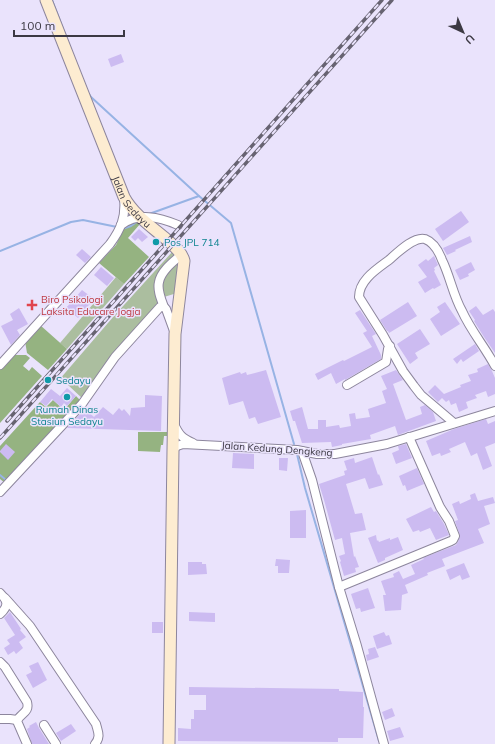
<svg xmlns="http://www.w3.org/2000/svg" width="495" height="744" font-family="Mulish,sans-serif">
<rect width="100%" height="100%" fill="#eae3fc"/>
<g fill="#abbe9f">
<polygon points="173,251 176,255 160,273 158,305 83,399 68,385 59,380 114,316"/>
<path d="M 179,260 L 177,293 L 164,297 C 160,277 166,274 179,260 Z"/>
<polygon points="116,277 124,284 67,349 60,343"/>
</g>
<g fill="#95b381">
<polygon points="136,221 140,224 128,238 149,257 124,284 99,263 116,245 125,226"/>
<polygon points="40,325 67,349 48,370 27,353 25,341"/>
<polygon points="13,355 26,355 30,358 23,366 29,371 32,367 42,376 0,423 0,369"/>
<polygon points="76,396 81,401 5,483 0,479 0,446 40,402 46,407 53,400 64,410"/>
<polygon points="138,432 167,432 167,436 164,436 163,445 161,445 160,452 138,451"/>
</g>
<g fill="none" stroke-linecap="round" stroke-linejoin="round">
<g stroke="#97b3e4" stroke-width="2">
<polyline points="52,0 70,47"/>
<polyline points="89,94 91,97 199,196 231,223 294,444"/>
<polyline points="149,214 199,196"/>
<polyline points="125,228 131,226 138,221"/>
<polyline points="0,251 71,222 83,220 117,227"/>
<polyline points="297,454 305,488 379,741"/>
<polyline points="0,475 6,480"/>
</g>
</g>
<g fill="#ccbbf1">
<polygon points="121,54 124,62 111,67 108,59"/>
<polygon points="461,211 469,222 443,241 435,229"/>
<polygon points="139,229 148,237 142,242 138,238 135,241 131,237"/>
<polygon points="470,236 472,242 455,250 456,251 447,255 443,248"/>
<polygon points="82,249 91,257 85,263 76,255"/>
<polygon points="434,256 438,265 434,268 435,270 434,271 441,285 434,289 433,288 425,293 418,282 427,277 418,265 426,259 428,261"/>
<polygon points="471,262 475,270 468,274 469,276 460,280 455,270"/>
<polygon points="101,267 114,278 107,286 94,275"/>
<polygon points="82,290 94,299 78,318 66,308"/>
<polygon points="408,302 417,316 389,333 388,331 387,331 380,320"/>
<polygon points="445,302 460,324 441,336 430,319 440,312 437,307"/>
<polygon points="476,306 483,315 493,309 495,312 495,353 484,337 474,321 475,320 469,311"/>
<polygon points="19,308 28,324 17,330 20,335 11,345 1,326 13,320 10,314"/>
<polygon points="360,310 376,334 372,336 381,355 381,359 345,380 345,379 336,384 331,373 318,380 315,374 343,360 344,361 372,347 363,333 367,331 355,313"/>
<polygon points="420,329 430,344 415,353 418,358 410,364 397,344"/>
<polygon points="475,344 479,351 463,362 461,359 457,364 453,359"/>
<polygon points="488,364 492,371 495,378 495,394 488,397 486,391 475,395 477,398 466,402 468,408 459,412 456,403 451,405 449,400 446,402 442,398 438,402 428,392 435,385 444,394 461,387 460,385 471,381 468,375 478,372 477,369"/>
<polygon points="266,370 281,417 258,424 255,417 249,419 243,401 229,405 222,378 240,372 241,374 246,372 247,375"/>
<polygon points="396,370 403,380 393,384 406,420 422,414 420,407 425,405 433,412 436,421 398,435 395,426 370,435 371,439 342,444 342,445 332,447 331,442 302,443 295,421 293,421 290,411 302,407 308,429 318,429 318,420 326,420 326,427 339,425 340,428 351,426 349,414 355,413 356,419 370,417 368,409 386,403 382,391 387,389 381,376"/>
<polygon points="67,388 76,396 67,406 64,403 61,407 52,399 46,406 40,402 51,389 60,396"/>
<polygon points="145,395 162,396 161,431 67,428 85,409 94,417 103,407 113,415 119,408 122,411 124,409 130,416 131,408 145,407"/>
<polygon points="486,419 488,424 495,421 495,443 485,447 492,466 483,470 477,453 471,456 465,442 449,449 451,452 441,456 440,453 432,456 426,441 454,429"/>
<polygon points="6,444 15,452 8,460 0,452 0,451"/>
<polygon points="406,444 412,458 396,464 392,453 399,450 398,446"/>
<polygon points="233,453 254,454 254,469 232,468"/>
<polygon points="372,457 378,475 379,474 383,485 369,489 365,478 346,484 355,514 362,513 366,530 350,533 354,557 355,556 359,567 355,568 356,572 344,576 340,562 341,561 339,556 345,554 342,538 335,540 324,500 319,484 345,475 344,471 347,470 344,461 354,458 355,463"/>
<polygon points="279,458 288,458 287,471 279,470"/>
<polygon points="417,468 424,484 407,491 405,485 403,486 399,476"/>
<polygon points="475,493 478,501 493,497 495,503 484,506 490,524 478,529 484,543 442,559 445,566 427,573 428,575 405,585 408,593 402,595 401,610 385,611 383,595 386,595 381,581 394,577 393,574 399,571 403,579 415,574 411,565 424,559 423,558 456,545 458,542 460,536 455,521 458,520 452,504 459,501 460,504 471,499 470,495"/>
<polygon points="431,507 434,512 436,511 444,524 449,535 436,540 430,528 420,532 419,530 413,532 406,519"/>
<polygon points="306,510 306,538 290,538 290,511"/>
<polygon points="376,535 377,541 378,540 379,542 390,538 390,540 398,537 403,550 385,558 385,560 378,563 368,538"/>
<polygon points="276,559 290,560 289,573 278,573 278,566 275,566"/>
<polygon points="188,562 202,562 202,564 206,564 207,574 188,575"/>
<polygon points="464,563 470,577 462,580 460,575 450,580 446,570"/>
<polygon points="368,588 375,608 361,612 360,608 356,609 351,594"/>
<polygon points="10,612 21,629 20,630 26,637 19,642 23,648 16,654 14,651 8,655 4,648 10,644 7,640 15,635 4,618"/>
<polygon points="189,612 215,613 215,622 189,621"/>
<rect x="152" y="622" width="11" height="11"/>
<polygon points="384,632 386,636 389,635 392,644 377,649 373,636"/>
<polygon points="375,647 379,657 367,661 366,655 369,654 368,649"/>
<polygon points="38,662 47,680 33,688 26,675 32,672 29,666"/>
<polygon points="189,687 339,689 339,691 363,692 363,707 364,707 363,738 338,738 338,742 178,741 178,728 191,729 191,719 194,719 194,710 206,710 206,695 189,695"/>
<polygon points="392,708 395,716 385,720 382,712"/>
<polygon points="36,722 39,728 49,744 32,744 27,729 30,727 29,726"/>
<polygon points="71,724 76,731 61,741 56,733"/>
<polygon points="400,727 404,737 390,741 387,731"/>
</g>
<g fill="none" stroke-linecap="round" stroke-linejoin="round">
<g stroke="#8d869d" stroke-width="10">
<g id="street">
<path d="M 121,225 C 138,212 159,217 178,225"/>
<path d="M 164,307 C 161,299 157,290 159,282 C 161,271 173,262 181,255"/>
<path d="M 0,365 L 110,244 C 121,229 126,217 124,198"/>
<polyline points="347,385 386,362 388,349 390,346"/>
<path d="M 454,423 L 421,395 L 414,386 L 403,371 L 383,335 L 359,297 C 359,280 377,269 389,260 C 397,253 414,236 425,239 C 433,242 439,252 442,260 C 450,276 453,295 462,311 C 471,331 485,347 495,366"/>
<path d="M 174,424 C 179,435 182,438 193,443"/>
<polyline points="173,450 177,446 183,444 297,450 317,454 335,454 387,444 495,411"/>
<polyline points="302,451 312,480 339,587 357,646 384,744"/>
<polyline points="0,492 82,404 115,357 160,307 164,307 166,309 174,331"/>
<polyline points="339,587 451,541 453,540 455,536 449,521 440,507 409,437"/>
<path d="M 0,593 C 8,601 9,606 0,614"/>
<path d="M 5,598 L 30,626 L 96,724 C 98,732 101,737 95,744"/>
<path d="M 0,662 L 5,667 L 27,702 C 30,713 20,713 17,721 L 27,744"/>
<polyline points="0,719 10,719 17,720"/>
<polyline points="44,725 56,744"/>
</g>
</g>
<g stroke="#8d869d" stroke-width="13">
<g id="secondary">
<path id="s1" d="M 46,0 L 124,197 C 133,214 152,227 166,239 C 173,245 182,252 184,261 L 175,334 L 173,450 L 169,744"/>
</g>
</g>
<use href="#street" stroke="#fff" stroke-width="8"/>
<use href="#secondary" stroke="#fdecd1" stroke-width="11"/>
<g stroke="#676371" stroke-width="3.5">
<g id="rail">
<polyline points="7,421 382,0"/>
<polyline points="0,438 392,0"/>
</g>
</g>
<use href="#rail" stroke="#eae3fc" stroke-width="2" stroke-dasharray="6" stroke-linecap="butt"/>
</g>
<g fill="#0f9aa8" stroke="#eae3fc" stroke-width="1.5">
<circle cx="156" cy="242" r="4"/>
<circle cx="48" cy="380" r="4"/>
<circle cx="67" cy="397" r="4"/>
</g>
<path fill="#e0444e" stroke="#eae3fc" stroke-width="1.5" d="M30 299h4v4h4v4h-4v4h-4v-4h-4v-4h4z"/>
<g text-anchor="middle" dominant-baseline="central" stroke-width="3" stroke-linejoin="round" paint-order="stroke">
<g font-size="10" fill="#3c3943" stroke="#eae3fc">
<text stroke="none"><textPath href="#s1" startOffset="220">Jalan Sedayu</textPath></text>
<text transform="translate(277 449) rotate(4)">Jalan Kedung Dengkeng</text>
</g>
<g font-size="10" fill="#0d838f" stroke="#eae3fc" text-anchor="start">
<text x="164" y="242">Pos JPL 714</text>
<text x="56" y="380">Sedayu</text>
<text x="67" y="409" text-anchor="middle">Rumah Dinas<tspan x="67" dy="12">Stasiun Sedayu</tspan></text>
</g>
<g font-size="10" fill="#be3a42" stroke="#eae3fc" text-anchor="start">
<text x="41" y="299">Biro Psikologi<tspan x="41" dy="12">Laksita Educare Jogja</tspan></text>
</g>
</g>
<g transform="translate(463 32) rotate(136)" stroke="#eae3fc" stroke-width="3" paint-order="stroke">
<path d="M0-3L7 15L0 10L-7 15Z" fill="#3c3943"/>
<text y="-6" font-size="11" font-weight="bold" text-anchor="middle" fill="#3c3943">U</text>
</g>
<path d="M14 30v6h110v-6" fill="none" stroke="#3c3943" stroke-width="2"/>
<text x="20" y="30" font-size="12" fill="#3c3943" stroke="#eae3fc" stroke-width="3" paint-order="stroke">100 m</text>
</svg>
